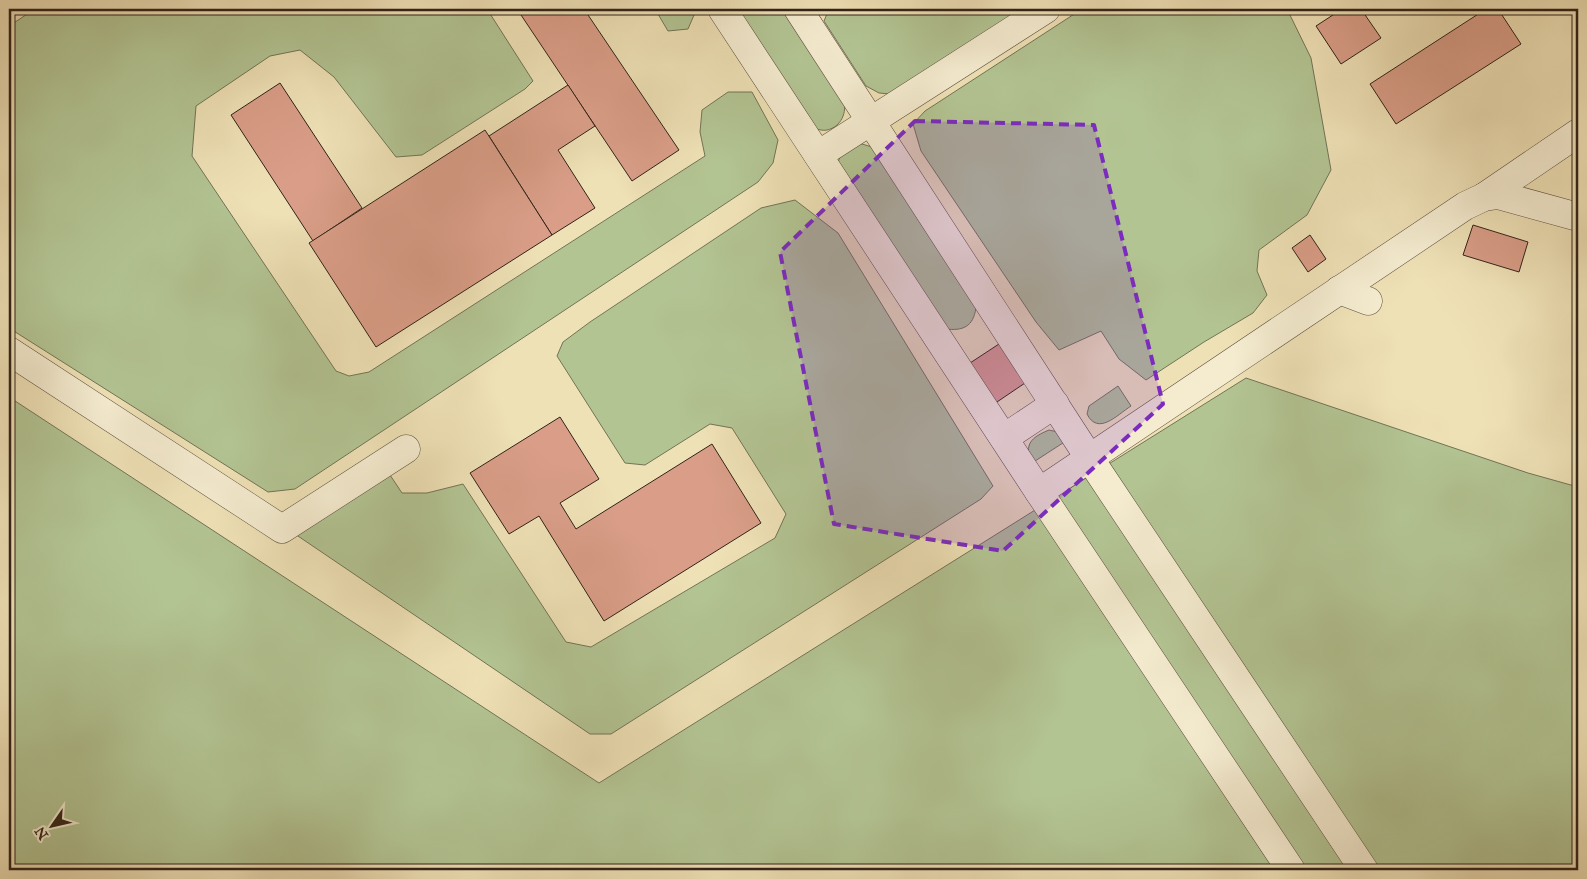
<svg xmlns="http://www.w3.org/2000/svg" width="1587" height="879" font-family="'IM FELL Great Primer',serif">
<rect width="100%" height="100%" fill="#efe1b6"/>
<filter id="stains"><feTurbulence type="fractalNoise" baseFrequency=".004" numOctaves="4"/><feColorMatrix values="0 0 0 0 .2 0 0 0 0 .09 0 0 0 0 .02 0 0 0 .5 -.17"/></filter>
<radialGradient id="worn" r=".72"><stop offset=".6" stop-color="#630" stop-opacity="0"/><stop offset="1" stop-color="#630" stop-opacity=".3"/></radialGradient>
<g fill="#b3c493" stroke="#727456">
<polygon points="35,9 487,9 533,81 525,89 422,155 396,157 334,77 300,50 270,56 196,106 192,156 336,371 349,376 369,372 705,156 700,132 702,110 728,92 752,92 778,140 773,163 758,182 295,489 268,492 9,328 9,26"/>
<polygon points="655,9 690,9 694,15 688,29 668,31"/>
<path d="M 730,9 L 783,9 L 843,99 C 848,112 841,127 827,130 C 822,131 816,129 811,127 Z"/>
<polygon points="829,9 1026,9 890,94 879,93 866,86 824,21"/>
<polygon points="1082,9 1287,9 1311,58 1331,170 1307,215 1259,250 1257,271 1267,295 1253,313 1204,342 1146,380 1119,359 1101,331 1059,350 1036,322 921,151 913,124 925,111"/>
<path d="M 853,144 L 862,144 L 872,147 L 976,308 C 973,327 963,331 945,329 L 837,170 C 838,157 842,151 853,144 Z"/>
<polygon points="795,200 838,233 993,486 981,499 611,734 590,734 295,534 388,472 402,493 427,493 463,484 566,642 591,647 775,538 786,514 732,428 710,424 645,465 625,463 557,356 563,342 590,322 761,208"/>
<polygon points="1246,378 1528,473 1578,487 1578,870 9,870 9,397 599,783"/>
<path d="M 1118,386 L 1131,406 C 1117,415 1098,436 1087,414 L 1089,406 Z"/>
<path d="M 1049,430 L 1058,432 L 1069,439 L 1032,463 C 1023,444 1032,437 1049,430 Z"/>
</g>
<g fill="#da9e88" stroke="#312318">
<polygon points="517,9 584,9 679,150 632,181"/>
<polygon points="1333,9 1361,9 1381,38 1341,64 1316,26 1336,13"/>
<polygon points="1486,9 1498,9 1521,44 1396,124 1370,84"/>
<polygon points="280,83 362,208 313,241 231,115"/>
<polygon points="568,85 595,126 558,150 595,208 552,235 489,136"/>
<polygon points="485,130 552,235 376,347 309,243"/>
<polygon points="1473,225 1528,242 1519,272 1463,255"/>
<polygon points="1310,235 1326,259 1308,272 1292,248"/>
<polygon points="1002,342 1028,381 994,404 967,365"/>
<polygon points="560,417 599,479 560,503 576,529 712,444 761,523 604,621 539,516 509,534 470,473"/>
</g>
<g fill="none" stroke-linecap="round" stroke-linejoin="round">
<g stroke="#605240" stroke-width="29">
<g id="minor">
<polyline points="722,9 1039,492 1291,870"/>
<polyline points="798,9 1090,459 1364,870"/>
<polyline points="818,155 1046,9"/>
<polyline points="1484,197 1578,133"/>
<polyline points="1339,290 1368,301"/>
<polyline points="9,351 282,529 406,449"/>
<polyline points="1004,438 1055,404"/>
<polyline points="1039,492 1465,206 1484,197 1498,195 1578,217"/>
</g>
</g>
<use href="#minor" stroke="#f5ecd0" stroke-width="28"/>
</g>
<path fill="#7b2cbf" fill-opacity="0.2" stroke="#7b2cbf" stroke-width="4" stroke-dasharray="10 6" stroke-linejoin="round" d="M 915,121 L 1094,125 L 1163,404 L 1003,551 L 834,524 L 780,252 Z"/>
<rect width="1587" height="879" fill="none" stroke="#efe1b6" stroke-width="30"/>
<rect x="10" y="10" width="1567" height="859" fill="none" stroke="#312318" stroke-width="2.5"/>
<rect x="15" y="15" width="1557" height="849" fill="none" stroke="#312318"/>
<g transform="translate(52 826) rotate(236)" stroke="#f5ecd0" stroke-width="4" paint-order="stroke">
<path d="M0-4L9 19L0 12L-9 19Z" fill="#312318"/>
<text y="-8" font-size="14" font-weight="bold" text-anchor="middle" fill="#312318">N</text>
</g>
<rect width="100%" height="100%" filter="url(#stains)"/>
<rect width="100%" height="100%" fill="url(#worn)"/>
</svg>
